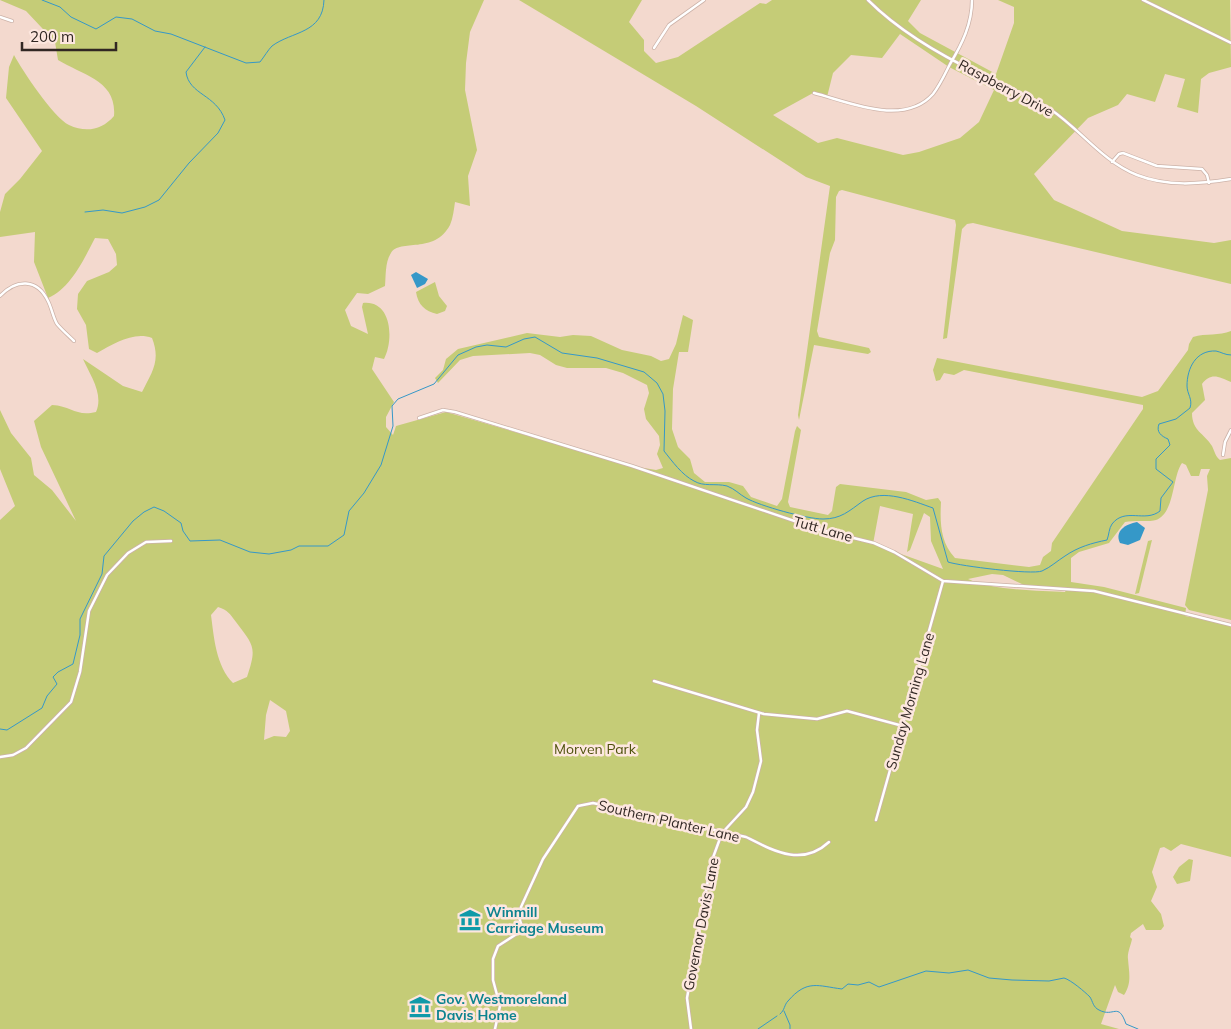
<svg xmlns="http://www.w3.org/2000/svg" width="1231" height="1029" font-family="Mulish,sans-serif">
<rect width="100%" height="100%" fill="#f3d9ce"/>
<g fill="#c5cc77" fill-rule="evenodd">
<path d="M 0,0 L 484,0 L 470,32 L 466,63 L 465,90 L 477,150 L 468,176 L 470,206 L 455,202 C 454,209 453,218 450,225 C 434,255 400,238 391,253 C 385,262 386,275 385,286 L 368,294 L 357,293 L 345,310 L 351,326 L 368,334 L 362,307 L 363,303 C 392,300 394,340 384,359 L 375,357 L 372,369 L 394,402 L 386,417 L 386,427 L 393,435 L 396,426 L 446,412 L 632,466 L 656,470 L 663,468 L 657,454 L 660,445 L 659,436 L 646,419 L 644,409 L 649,393 L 647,385 L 623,373 L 606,368 L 567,368 L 556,365 L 540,355 L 530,353 L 473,356 L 460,360 L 438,383 L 435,378 L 443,370 L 446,359 L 458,349 L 527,333 L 560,337 L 573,335 L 591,336 L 622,350 L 651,356 L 661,361 L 669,359 L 676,344 L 683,315 L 693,320 L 688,352 L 679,352 L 673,389 L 672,429 L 678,447 L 690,459 L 694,473 L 705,482 L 729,482 L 743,486 L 751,497 L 777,506 L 782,499 L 795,431 L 797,426 L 801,430 L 788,502 L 790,507 L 828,515 L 832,511 L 836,487 L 840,484 L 906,492 L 926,500 L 938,498 L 941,502 C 940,522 940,542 955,558 L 1029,567 L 1040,565 L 1043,557 L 1051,551 L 1052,543 L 1143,409 L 1143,405 L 964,370 L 954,375 L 944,373 L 940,380 L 936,381 L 933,370 L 937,358 L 1142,397 L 1158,391 L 1188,350 L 1189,344 L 1193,337 C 1206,333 1219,336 1231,331 L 1231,382 C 1219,377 1211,372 1202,384 L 1205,400 L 1192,413 C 1192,431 1204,433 1212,446 C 1215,452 1215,456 1220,460 L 1231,458 L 1231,620 L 1189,610 L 1185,605 L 1208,490 L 1207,476 L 1210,469 L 1201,469 L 1199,476 L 1191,476 L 1186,465 L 1182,463 C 1172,477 1175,513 1156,520 C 1151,522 1133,520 1125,522 L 1109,543 L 1079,552 L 1071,558 L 1071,582 L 1104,587 L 1186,608 L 1185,616 L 1231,624 L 1231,857 L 1181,844 L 1171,851 L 1164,847 L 1160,848 L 1152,872 L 1157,887 L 1151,901 L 1161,914 L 1164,926 L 1161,930 L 1146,930 L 1143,924 L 1131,933 L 1130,937 L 1132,939 C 1131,945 1127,953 1128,959 C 1129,973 1132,983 1124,995 L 1118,992 L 1115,985 L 1101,1024 L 1119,1029 L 0,1029 L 0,520 L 15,506 L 0,469 L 0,410 L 11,433 L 31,458 L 34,475 L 52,490 L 76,521 L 41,447 L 34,421 L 52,405 C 72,406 76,417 96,412 C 104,394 90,375 83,359 L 123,386 L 142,392 C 152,372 161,361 152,338 C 134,331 113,344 97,353 L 89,349 L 86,325 L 77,309 L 78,294 L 87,281 L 109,272 L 117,265 L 116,254 L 108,239 L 95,238 C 84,259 71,288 48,298 L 34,262 L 35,232 L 0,237 L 0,212 L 5,194 L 20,179 L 42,151 L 6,98 L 9,67 L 14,55 C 22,70 54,118 69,125 C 86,133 102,130 114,116 C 117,80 82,75 58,60 L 55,42 L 42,28 L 26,11 ZM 880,506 L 913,514 L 907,552 L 910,550 L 924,513 L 930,517 L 931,541 L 943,569 L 873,544 ZM 992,574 L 1003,575 L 1024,585 L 1067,588 L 1065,592 C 1040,591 990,590 968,579 ZM 218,607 C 228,610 230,614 236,622 C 254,646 257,647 247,677 L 233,683 C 216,666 214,638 211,615 ZM 270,700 L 286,711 L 290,731 L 286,737 L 274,736 L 264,740 L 266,715 Z"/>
<path d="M 519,0 L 642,0 L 629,22 L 644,40 L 644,51 L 656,63 L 678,57 L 760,3 L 766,4 L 772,0 L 921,0 L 908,21 L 920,33 L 996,74 L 1014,23 L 1014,7 L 998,0 L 1230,0 L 1231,67 L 1209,73 L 1201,79 L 1198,113 L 1177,107 L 1185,79 L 1165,74 L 1155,102 L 1127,94 L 1118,105 L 1088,118 L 1034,174 L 1054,200 L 1122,231 L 1214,243 L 1231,240 L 1231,284 L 973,223 L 967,224 L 962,229 L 947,338 L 943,339 L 956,225 L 955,220 L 842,190 L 839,191 L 836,197 L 835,240 L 830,253 L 817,331 L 819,337 L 869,348 L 871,352 L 868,354 L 814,345 L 799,420 L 798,415 L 830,186 L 806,177 L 696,106 ZM 900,34 L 949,67 L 994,90 L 979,122 L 960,138 L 919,152 L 903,155 L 837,138 L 818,143 L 773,115 L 813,93 L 827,97 L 833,73 L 851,55 L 882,58 Z"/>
<path d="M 435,282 L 439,296 L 447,306 L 445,311 L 437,314 C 425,311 418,305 416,292 Z"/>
<polygon points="1152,540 1139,593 1135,594 1148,541"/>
<polygon points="1189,859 1193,860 1190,881 1177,884 1173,877 1179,867"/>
</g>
<g fill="#3598c8">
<polygon points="416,272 428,279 425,284 417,288 411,275"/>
<path d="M 1137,522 L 1145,528 L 1140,540 L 1128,545 L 1120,543 C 1114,531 1126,524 1137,522 Z"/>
</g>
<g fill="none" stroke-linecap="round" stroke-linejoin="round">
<g stroke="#3598c8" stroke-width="1">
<path d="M 42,0 L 60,7 L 71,17 L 96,29 L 116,17 L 132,19 L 155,31 L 171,34 L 246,63 L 260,62 C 264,57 268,50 272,46 C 292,31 323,34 324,0"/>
<path d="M 85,212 L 103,210 L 122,213 L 145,207 L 159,200 L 189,163 L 218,133 L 225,120 C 216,94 189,95 186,72 L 205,47"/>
<path d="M 0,729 L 7,730 L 42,708 L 47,696 L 57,684 L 53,677 L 58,672 L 73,664 L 80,635 L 80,619 L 102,574 L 104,556 L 133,521 L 144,512 L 154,507 L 164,511 L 181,523 L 183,531 L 190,541 L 220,540 L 250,552 L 269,554 L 291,550 L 299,546 L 328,546 L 344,535 L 349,511 L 364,493 L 381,465 L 393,426 L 392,406 L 398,399 L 434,384 L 458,355 L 476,347 L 487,345 L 506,347 L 524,339 L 535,337 L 562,353 L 597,358 L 644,372 L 657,383 L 663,394 L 665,411 L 664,451 C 672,461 682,475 694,481 C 704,487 715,483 727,486 C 735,489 739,494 746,498 C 760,506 807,519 823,519 C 841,519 849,511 863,501 C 883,488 913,501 933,508 L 948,562 C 960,566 1032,575 1042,571 C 1051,567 1057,561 1065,556 C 1078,547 1092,543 1107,540 C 1109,535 1109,528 1112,524 C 1125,507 1145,523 1160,511 L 1161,498 L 1173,482 L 1156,469 L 1156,459 L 1170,445 L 1168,439 C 1161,436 1156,432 1159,424 L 1176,419 L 1190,408 C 1193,399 1187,394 1187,386 C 1187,368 1196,350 1216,351 C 1221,352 1225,355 1231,355"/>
<polyline points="784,1011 790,1025 790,1029"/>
<path d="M 780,1014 C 785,1010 784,1005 788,1001 C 807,979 818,986 842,989 L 848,984 L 858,985 L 869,982 L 879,987 L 926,971 L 949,973 L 968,970 L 989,978 L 1012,980 L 1049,981 L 1064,978 C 1071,980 1085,992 1090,997 C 1093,1002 1093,1007 1099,1010 C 1114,1018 1118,1001 1126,1024 L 1138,1029"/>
<polyline points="758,1029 777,1016"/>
</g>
<g stroke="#ccb2a8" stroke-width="4">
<g id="minor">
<path d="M 868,0 C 900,32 942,56 982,75 C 1005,86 1029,96 1050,109 C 1081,130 1102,161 1137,175 C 1168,187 1199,184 1231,179"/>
<polyline points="1143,0 1231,43"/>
<polyline points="0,17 12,21"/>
<polyline points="654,48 669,25 704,0"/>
<path d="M 814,93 C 849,102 904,127 933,94 C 940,85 945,74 950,64 C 962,44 972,24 972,0"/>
<polyline points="1112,162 1119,154 1123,153 1157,166 1202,169 1207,175 1209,183"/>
<path d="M 0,296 C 16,279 37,278 48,301 C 52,309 53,317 57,324 C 62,330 69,336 74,341"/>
<polyline points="419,418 443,410 455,412 632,466 821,530 874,543 894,552 943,581 1094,591 1231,625"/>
<polyline points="1223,455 1225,442 1231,430"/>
<polyline points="654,681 764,714 817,719 847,711 903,726"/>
<polyline points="0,757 13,755 26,748 71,702 80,672 89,611 107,575 128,553 146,542 171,541"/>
<polyline points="876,820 943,581"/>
<path d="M 495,1029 L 500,1006 L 493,980 L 493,959 L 498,946 L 523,930 L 519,917 L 521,907 L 543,859 L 578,806 L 593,803 L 746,837 C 774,851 802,867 829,842"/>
<polyline points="691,1029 687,998 711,863 722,833 746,807 753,792 761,761 757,730 759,713"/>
</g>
</g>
<use href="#minor" stroke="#fff" stroke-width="2.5"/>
</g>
<defs>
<g id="museum-bare" transform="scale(1.725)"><path d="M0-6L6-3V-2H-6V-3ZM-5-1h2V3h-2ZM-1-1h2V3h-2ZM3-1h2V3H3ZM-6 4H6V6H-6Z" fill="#0f9aa8" stroke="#fde7df" stroke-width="2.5" paint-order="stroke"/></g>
</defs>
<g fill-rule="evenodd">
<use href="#museum-bare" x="470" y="920"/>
<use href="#museum-bare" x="420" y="1007"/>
</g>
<g text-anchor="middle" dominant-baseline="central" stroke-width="5" stroke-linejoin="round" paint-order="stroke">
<g font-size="14" fill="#312723" stroke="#fde7df">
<text transform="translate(1006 88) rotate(28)">Raspberry Drive</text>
<text transform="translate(823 529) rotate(16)">Tutt Lane</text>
<text transform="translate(910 701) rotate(-74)">Sunday Morning Lane</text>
<text transform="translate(669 821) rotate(13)">Southern Planter Lane</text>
<text transform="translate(701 924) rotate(-79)">Governor Davis Lane</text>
</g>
<g font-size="14" fill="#4e510c" stroke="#fde7df">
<text x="595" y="749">Morven Park</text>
</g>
<g font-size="14" font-weight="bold" fill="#0d838f" stroke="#fde7df" text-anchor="start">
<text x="486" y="912">Winmill<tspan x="486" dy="16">Carriage Museum</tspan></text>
<text x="436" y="999">Gov. Westmoreland<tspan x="436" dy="16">Davis Home</tspan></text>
</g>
</g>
<path d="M22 42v8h94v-8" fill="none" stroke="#312723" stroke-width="2.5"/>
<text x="30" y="42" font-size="15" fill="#312723" stroke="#fde7df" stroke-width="4" paint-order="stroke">200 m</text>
</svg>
